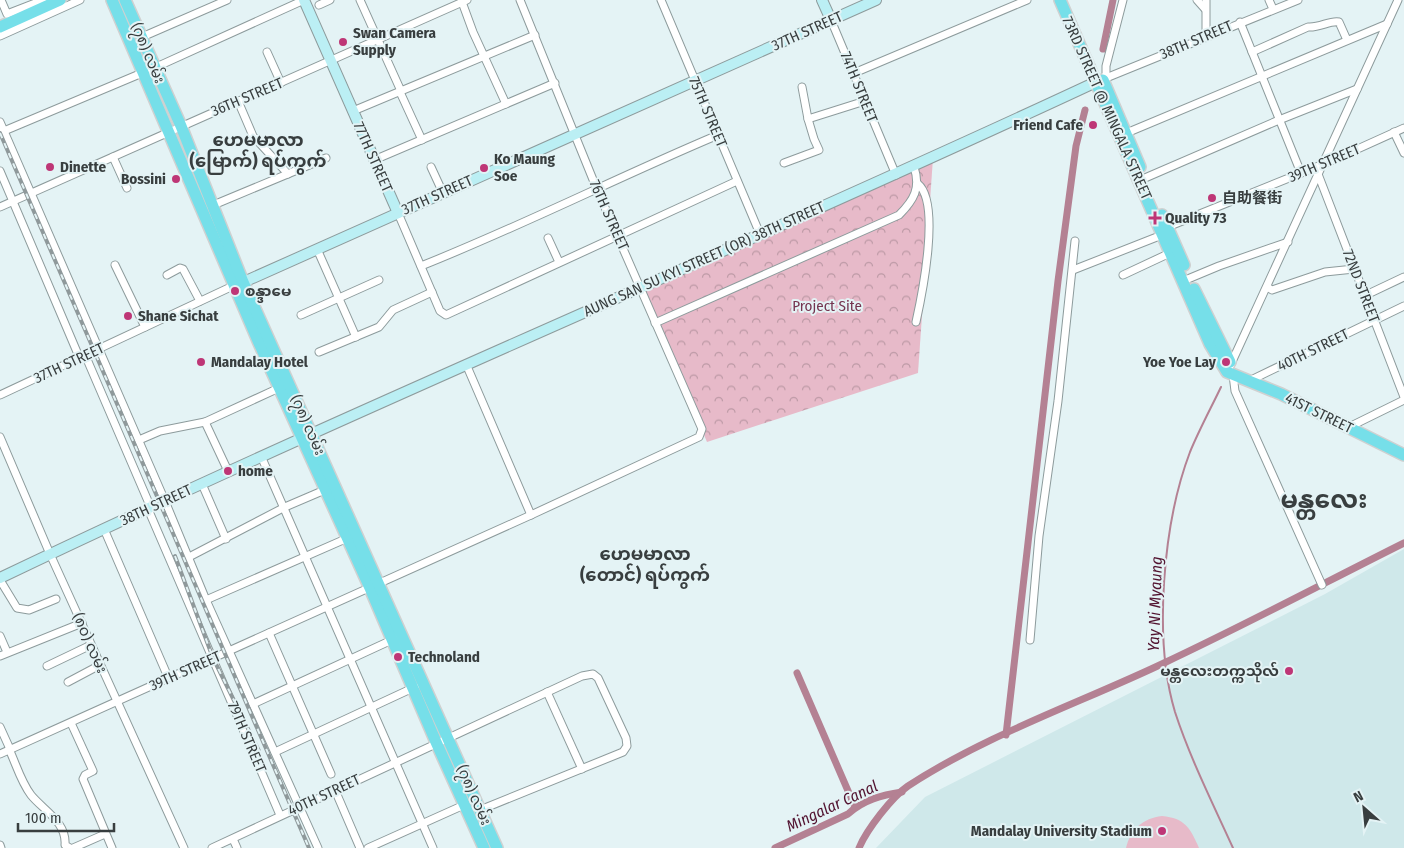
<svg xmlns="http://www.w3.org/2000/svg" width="1404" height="848" font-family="'Fira Sans Condensed','Noto Sans SC','Noto Sans Myanmar',sans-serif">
<defs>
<pattern id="park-crowns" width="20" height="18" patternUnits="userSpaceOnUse" patternTransform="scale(1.25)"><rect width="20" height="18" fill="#e7bac9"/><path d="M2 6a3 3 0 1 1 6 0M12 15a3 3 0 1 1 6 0" fill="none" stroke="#bc99a5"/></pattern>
</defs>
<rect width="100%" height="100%" fill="#e4f3f5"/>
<polygon fill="#cfe8ea" points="1404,549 1404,848 876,848 925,797 1325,594"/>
<path fill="#e7bac9" d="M 1162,816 C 1185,818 1190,828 1199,848 L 1126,848 C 1130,830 1143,818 1162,816 Z"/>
<polygon fill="url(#park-crowns)" points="933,158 918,373 707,442 641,286"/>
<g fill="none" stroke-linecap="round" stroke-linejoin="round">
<path stroke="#b48193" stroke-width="2" d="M 1221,387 C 1211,408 1199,430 1190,452 C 1163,523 1153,639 1175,712 C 1190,758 1213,804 1233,848"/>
<g stroke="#b48193" stroke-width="7">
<polyline points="1103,49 1113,0"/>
<polyline points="797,673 855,807"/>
<polyline points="1006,735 1058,281 1076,146 1085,110"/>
<path d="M 775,848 L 848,814 C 863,800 882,795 902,792"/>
<path d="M 859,848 C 867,829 892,797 908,786 C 986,735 1080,703 1164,663 C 1245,625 1324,583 1404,543"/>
</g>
<g stroke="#8d9b9c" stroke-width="9">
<g id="street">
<polyline points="1,0 7,14 43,0"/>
<polyline points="360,0 401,91"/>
<polyline points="661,0 760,234"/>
<polyline points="1197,0 1205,9"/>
<polyline points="1269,0 1273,9"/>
<polyline points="462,2 473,32 506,104"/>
<polyline points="319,5 330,0"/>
<polyline points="831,20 896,175"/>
<polyline points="1240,22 1301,173"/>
<polyline points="0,36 80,0"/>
<polyline points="142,37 227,0"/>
<polyline points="1206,37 1206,0"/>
<polyline points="267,52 281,83"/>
<path d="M 1252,52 L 1308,27 C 1320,28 1330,20 1339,22 L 1347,40"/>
<polyline points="854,73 1027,0"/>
<polyline points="1106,78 1106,66 1123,0"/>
<polyline points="1101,80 1298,0"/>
<polyline points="802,87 808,119 865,101"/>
<polyline points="400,92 422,140"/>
<polyline points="238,101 253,136 288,174"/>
<polyline points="353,111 535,35"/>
<polyline points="0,122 165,501 206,600 318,848"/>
<polyline points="4,131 154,68 304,0"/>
<polyline points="1394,132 1404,153"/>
<polyline points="1124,134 1387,24"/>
<polyline points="113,157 127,188"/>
<polyline points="374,160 555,83"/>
<polyline points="784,163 819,150 814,139 808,119"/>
<polyline points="431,167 443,193"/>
<polyline points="0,171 80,359"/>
<polyline points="1318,174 1404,397"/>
<polyline points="1138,181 1279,120 1357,89"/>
<polyline points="211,206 326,158"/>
<polyline points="0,207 467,0"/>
<polyline points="398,213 440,311 446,315 737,181"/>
<polyline points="1165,228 1331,161 1404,128"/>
<polyline points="548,238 559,262"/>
<polyline points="317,249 356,337"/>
<polyline points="115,265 145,327"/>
<path d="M 421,266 C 522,226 618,177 718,135"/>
<polyline points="1073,270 1162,235"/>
<polyline points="167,275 180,268 183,269 200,301"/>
<polyline points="1123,275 1170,253"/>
<polyline points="1183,281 1219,266 1288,242"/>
<polyline points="1267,287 1272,290 1325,272 1354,269"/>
<polyline points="1366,295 1404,277"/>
<polyline points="301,315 379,280"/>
<path d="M 916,322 C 922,295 941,203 918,184"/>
<path d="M 655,323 L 899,215 C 914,200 921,188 914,167"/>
<polyline points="319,352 379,327 393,310 432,292"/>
<polyline points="86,357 151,508"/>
<polyline points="466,364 531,515"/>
<polyline points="1230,366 1398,0"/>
<polyline points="1233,375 1235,391 1322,585"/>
<polyline points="1249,381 1404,306"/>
<polyline points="0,395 235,285"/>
<polyline points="205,422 228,471"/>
<polyline points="1349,427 1404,400"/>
<polyline points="0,437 50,554 184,848"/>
<polyline points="139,440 160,431 205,422 279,388"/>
<polyline points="261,456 433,848"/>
<polyline points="202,484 226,539"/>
<polyline points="148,509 280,815"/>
<polyline points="104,529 168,677"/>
<polyline points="189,557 285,507 327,489"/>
<polyline points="0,580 17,608 29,610 56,599"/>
<polyline points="206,600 350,537"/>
<polyline points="269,633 331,774"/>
<polyline points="0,636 7,652"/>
<polyline points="1030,640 1039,536 1058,401 1075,241"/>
<polyline points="0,656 82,623"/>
<polyline points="47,666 91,645"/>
<polyline points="68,682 100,665"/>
<polyline points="547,692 582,769"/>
<polyline points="253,704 394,639"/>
<polyline points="71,723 93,771 85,775 83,779 112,848"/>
<polyline points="0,727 10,749"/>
<path d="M 9,749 C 16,764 21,782 31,795 C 43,810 67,822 65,845 L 70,848"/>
<polyline points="275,752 415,687"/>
<polyline points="0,754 531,515 699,437 702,429 596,187 520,0"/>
<polyline points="335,790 360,848"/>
<polyline points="233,839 237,848"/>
<polyline points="0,845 1,848"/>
<polyline points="73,848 105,834"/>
<polyline points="212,848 582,676 593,674 598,678 626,738 627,746 623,752 480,810"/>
<polyline points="368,848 464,805"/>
</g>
</g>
<g stroke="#8d9b9c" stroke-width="12">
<g id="secondary">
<polyline points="304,0 398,213"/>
<polyline points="822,0 831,20"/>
<polyline points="237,285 876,0"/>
<path d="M 0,578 C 362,405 732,252 1096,82"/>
</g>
</g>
<g stroke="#cfd1d1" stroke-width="14">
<g id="primary">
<polyline points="112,0 259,343 370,588 436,742 484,848"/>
<polyline points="125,0 181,126 243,282 497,848"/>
<polyline points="1060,0 1210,344 1227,372 1281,394 1404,455"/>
<polyline points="0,27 60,0"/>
<polyline points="1103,80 1140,167"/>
<polyline points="1162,215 1184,265"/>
<polyline points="1194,289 1230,362"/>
</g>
</g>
<use href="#street" stroke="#fff" stroke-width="7"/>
<use href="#secondary" stroke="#bbeff4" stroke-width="10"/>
<use href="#primary" stroke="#76dfe9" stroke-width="11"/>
<g stroke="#8f999b" stroke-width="4">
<g id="rail">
<polyline points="0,133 309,848"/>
<polyline points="175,556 213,658 259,751"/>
</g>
</g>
<use href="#rail" stroke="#e4f3f5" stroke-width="2" stroke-dasharray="5.5" stroke-linecap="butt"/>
</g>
<g fill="#be3676" stroke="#e4f3f5" stroke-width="2">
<circle cx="343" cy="42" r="5"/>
<circle cx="1093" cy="125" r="5"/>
<circle cx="50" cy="167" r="5"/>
<circle cx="484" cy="168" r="5"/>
<circle cx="176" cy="179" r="5"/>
<circle cx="1212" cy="198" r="5"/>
<path d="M1152.5 210.5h5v5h5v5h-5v5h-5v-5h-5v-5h5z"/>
<circle cx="235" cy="291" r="5"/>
<circle cx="128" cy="316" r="5"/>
<circle cx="201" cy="362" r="5"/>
<circle cx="1226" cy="362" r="5"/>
<circle cx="228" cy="471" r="5"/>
<circle cx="398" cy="657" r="5"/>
<circle cx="1289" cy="671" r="5"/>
<circle cx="1162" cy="831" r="5"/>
</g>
<g text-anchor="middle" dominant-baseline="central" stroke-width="4" stroke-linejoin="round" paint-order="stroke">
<g font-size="15" fill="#383e3f" stroke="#e4f3f5">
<text transform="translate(807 31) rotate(-24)">37TH STREET</text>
<text transform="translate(1196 40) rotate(-23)">38TH STREET</text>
<text transform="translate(148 53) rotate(67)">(၇၈) လမ်း</text>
<text transform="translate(859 87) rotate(68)">74TH STREET</text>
<text transform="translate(247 97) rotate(-23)">36TH STREET</text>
<text transform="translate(1107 108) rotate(66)">73RD STREET @ MINGALA STREET</text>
<text transform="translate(708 112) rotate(67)">75TH STREET</text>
<text transform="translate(373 157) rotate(66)">77TH STREET</text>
<text transform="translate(1324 163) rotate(-23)">39TH STREET</text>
<text transform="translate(437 195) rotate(-24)">37TH STREET</text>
<text transform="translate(609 215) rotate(66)">76TH STREET</text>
<text transform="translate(704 259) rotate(-24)">AUNG SAN SU KYI STREET (OR) 38TH STREET</text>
<text transform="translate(1361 286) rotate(69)">72ND STREET</text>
<text transform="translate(1313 350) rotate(-26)">40TH STREET</text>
<text transform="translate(69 363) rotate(-25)">37TH STREET</text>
<text transform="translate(1319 413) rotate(26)">41ST STREET</text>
<text transform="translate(308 425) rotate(66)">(၇၈) လမ်း</text>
<text transform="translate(156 505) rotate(-25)">38TH STREET</text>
<text transform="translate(90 643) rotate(66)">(၈၀) လမ်း</text>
<text transform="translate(185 671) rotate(-24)">39TH STREET</text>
<text transform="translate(247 737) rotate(67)">79TH STREET</text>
<text transform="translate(324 795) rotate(-25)">40TH STREET</text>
<text transform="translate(474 795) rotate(66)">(၇၈) လမ်း</text>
</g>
<g font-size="15" font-weight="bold" fill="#383e3f" stroke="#e4f3f5" text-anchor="start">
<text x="353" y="33">Swan Camera<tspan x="353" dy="17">Supply</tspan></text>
<text x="1083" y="125" text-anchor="end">Friend Cafe</text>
<text x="494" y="159">Ko Maung<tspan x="494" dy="17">Soe</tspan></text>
<text x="60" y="167">Dinette</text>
<text x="166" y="179" text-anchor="end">Bossini</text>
<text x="1222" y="198">自助餐街</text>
<text x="1165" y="218">Quality 73</text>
<text x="245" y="291">စန္ဒာမေ</text>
<text x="138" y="316">Shane Sichat</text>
<text x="211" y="362">Mandalay Hotel</text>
<text x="1216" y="362" text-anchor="end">Yoe Yoe Lay</text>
<text x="238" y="471">home</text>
<text x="408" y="657">Technoland</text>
<text x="1279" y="671" text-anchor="end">မန္တလေးတက္ကသိုလ်</text>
<text x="1152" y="831" text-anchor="end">Mandalay University Stadium</text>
</g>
<g font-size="15" fill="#75344f" stroke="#e4f3f5">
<text x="827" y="306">Project Site</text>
</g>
<g font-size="16" font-style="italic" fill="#521330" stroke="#e4f3f5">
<text transform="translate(1155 604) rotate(-88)">Yay Ni Myaung</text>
<text transform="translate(832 806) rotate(-25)">Mingalar Canal</text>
</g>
<g font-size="18" font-weight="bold" fill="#383e3f" stroke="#e4f3f5">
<text x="258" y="140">ဟေမမာလာ<tspan x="258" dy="21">(မြောက်) ရပ်ကွက်</tspan></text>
<text x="645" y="554">ဟေမမာလာ<tspan x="645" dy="21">(တောင်) ရပ်ကွက်</tspan></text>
</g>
<g font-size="25" font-weight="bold" fill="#383e3f" stroke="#e4f3f5">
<text x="1324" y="500">မန္တလေး</text>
</g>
</g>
<g transform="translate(1364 808) rotate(333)" stroke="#e4f3f5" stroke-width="4" paint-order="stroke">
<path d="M0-4L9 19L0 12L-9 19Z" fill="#383e3f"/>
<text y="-8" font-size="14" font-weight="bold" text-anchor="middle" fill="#383e3f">N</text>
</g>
<path d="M18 823v8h96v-8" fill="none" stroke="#383e3f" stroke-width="2.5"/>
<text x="25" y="823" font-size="15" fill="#383e3f" stroke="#e4f3f5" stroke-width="4" paint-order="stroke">100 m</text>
</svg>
